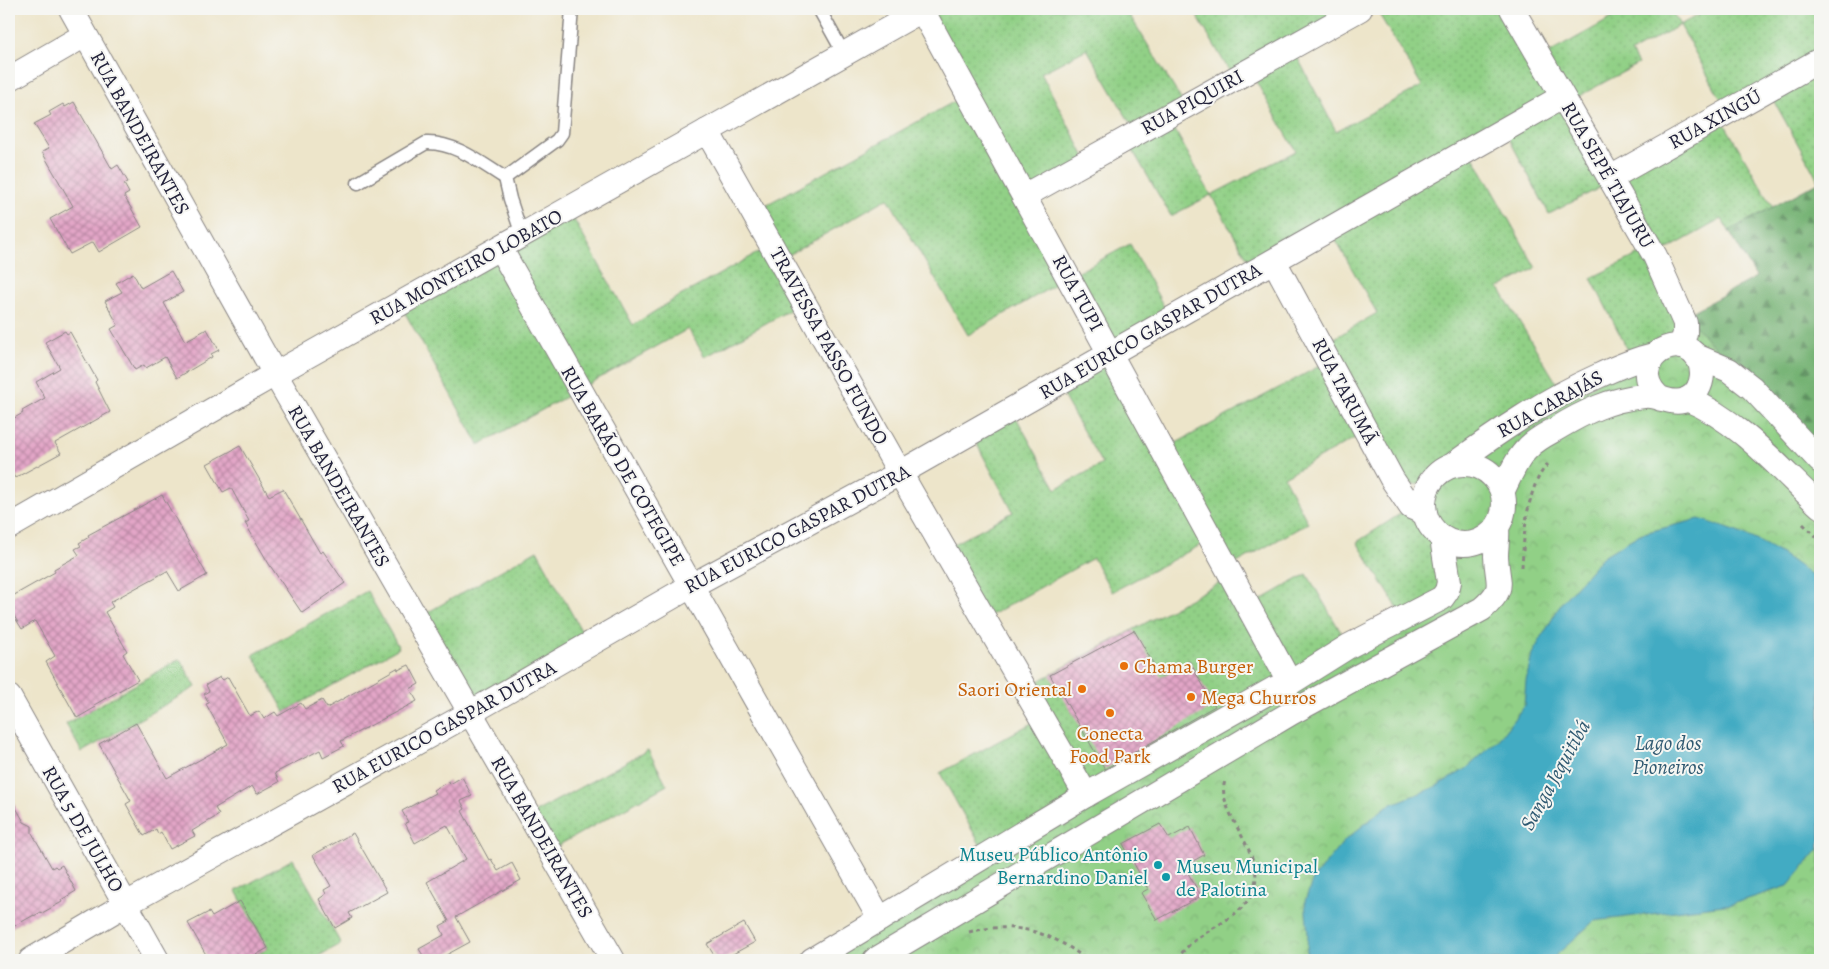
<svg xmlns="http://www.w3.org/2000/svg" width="1829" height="969" font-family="Alegreya,serif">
<defs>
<pattern id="grass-dots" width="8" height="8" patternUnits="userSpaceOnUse" patternTransform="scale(1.25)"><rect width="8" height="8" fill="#91d086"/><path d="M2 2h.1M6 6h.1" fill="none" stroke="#7db275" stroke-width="1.8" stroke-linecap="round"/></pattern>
<pattern id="forest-firs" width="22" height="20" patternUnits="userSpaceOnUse" patternTransform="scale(1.25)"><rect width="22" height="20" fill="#74b273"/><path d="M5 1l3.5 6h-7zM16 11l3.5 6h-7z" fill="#5f9060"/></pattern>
<pattern id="park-crowns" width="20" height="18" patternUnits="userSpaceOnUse" patternTransform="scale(1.25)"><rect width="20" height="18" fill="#91d086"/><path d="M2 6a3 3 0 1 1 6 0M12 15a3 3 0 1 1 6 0" fill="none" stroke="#7db275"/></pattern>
<pattern id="building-cross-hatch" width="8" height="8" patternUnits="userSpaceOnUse" patternTransform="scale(1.25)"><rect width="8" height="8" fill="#e3a6c7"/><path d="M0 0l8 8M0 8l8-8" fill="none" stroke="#b887a3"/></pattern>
</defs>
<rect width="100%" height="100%" fill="#f6f6f2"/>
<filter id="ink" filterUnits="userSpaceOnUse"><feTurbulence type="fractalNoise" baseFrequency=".02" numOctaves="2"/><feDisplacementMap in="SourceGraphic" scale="10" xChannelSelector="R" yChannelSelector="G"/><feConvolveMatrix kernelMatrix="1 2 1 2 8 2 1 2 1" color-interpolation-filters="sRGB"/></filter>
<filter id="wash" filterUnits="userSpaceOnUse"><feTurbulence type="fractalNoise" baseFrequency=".0096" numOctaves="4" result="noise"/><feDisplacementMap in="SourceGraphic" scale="20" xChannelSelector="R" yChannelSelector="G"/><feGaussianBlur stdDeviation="1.12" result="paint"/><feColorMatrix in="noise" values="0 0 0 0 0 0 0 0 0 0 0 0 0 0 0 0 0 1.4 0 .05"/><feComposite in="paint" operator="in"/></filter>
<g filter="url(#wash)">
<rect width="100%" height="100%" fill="#ede5ca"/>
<g fill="url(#grass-dots)" stroke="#5a7960" fill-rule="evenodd">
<path d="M 924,9 L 1126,9 L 1185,106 L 1167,116 L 1211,195 L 1296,151 L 1250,71 L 1234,79 L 1193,9 L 1360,9 L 1292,47 L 1336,131 L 1422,86 L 1376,9 L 1512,9 L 1540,58 L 1612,18 L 1607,9 L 1670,9 L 1680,25 L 1709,9 L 1820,9 L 1820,60 L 1813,64 L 1820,76 L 1820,181 L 1819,182 L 1768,90 L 1728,112 L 1680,25 L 1631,52 L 1638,64 L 1566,103 L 1610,178 L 1720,116 L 1773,207 L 1729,231 L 1722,219 L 1655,256 L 1696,327 L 1633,360 L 1591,278 L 1650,249 L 1611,182 L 1549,214 L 1505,131 L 1470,151 L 1536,268 L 1499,288 L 1562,392 L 1434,477 L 1420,484 L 1411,485 L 1392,479 L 1366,432 L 1284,477 L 1308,523 L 1228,568 L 1212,539 L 1112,592 L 1093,558 L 984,619 L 944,549 L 1013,512 L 971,433 L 1012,410 L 1056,489 L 1102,464 L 1057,385 L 1110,354 L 1069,277 L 968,335 L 888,198 L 780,260 L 804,302 L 705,357 L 688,329 L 479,445 L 400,304 L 568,209 L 633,325 L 673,300 L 772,245 L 753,212 L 968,94 ZM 1087,49 L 1136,133 L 1126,139 L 1171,216 L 1211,195 L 1255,272 L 1330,230 L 1377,313 L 1321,346 L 1329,361 L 1163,450 L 1111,354 L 1171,320 L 1130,244 L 1069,277 L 1024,195 L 1087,161 L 1041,73 Z"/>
<polygon points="1411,507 1427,520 1433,530 1442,538 1449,582 1403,617 1357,542"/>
<polygon points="537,550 589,645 470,713 416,619"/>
<polygon points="1307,574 1349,646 986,855 940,773 1041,718 1024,689 1232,576 1249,607"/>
<polygon points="367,591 399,648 285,712 253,655"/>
<polygon points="180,659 196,687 82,752 66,724"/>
<polygon points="648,750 667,785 550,850 530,815"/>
<polygon points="293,859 341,944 311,960 246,960 268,948 236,891"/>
</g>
<polygon fill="url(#forest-firs)" stroke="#4b6a57" points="1820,181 1820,461 1696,327 1688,314 1756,277 1729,231"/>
<path fill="url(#park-crowns)" stroke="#5a7960" d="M 1696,327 L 1820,461 L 1820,960 L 812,960 L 1442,598 L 1442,538 C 1418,517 1418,491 1443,470 Z"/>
<path fill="#43abc3" stroke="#32667f" d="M 1699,519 C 1749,534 1781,549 1820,583 L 1820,844 L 1818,850 L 1788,886 L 1732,904 L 1594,921 L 1551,960 L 1306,960 L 1308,934 L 1305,901 L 1313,879 L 1344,841 L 1387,806 L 1433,788 L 1466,769 L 1498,740 L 1524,706 L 1526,681 L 1532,654 L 1562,602 L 1603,556 L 1640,534 Z"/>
<g id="blocks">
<g fill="url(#building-cross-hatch)">
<polygon points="74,102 112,169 118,165 128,182 124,184 129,193 124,196 142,227 99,252 93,242 70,254 50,219 73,206 42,152 49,148 34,124 51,115 49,112 63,104 65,107"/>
<polygon points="171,271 183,292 164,303 185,341 207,329 219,350 211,354 212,357 177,378 165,357 146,368 144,365 135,370 111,329 118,325 105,301 122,292 116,283 133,273 141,288"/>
<polygon points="65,331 67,334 70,332 97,380 95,382 110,412 55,443 61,453 15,478 9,467 9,421 23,413 22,411 45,398 36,382 60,368 45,342"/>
<polygon points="240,446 269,496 283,489 320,553 323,551 345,583 302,613 269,564 245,523 249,521 231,488 223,492 207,464"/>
<polygon points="162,495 207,575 179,591 167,571 110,602 113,607 105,612 127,651 123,654 138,680 94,705 96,707 77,718 46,662 55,656 35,621 22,629 9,608 9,598 55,572 54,569 79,555 75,549 81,546 79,543 89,537 88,535"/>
<polygon points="1134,630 1161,677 1189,661 1215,706 1105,769 1050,675"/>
<polygon points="409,665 419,684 410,689 417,701 341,741 344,746 323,757 320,750 275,773 279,782 257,794 252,786 215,808 219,815 192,831 195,836 170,849 161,832 158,834 156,829 144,836 126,804 131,801 99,744 136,723 167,778 228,744 206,704 209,703 204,694 209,691 206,685 220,677 223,680 228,677 250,716 259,711 264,719 275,712 278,716 301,703 305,709 322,700 327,708 397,668 398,670"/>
<polygon points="462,777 472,796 461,801 465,809 462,811 489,860 491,859 498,871 512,863 521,880 456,917 470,942 437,960 426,960 419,949 444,935 440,926 449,921 427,882 466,859 447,825 415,843 405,823 408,822 402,811 435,793 433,790 449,781 450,784"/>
<polygon points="9,795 24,822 32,826 32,833 52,868 55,866 57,868 62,865 76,891 61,900 62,902 42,913 41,912 34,916 34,915 9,929"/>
<polygon points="1160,824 1169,838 1190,827 1204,855 1184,866 1201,896 1157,920 1141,893 1148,889 1123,844"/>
<polygon points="353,833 387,892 349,913 352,918 335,928 319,899 326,894 324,890 331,886 313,855"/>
<polygon points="240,901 268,948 247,960 209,960 188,923 209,912 212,917"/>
<polygon points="744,923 755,942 722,960 717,960 707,944"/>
</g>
</g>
</g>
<g filter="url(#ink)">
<use href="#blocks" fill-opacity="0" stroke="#888482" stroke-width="1"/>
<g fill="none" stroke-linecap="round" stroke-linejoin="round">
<g stroke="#888482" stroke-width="15">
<g id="lane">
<polyline points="819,9 844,54"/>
<path d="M 358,183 L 426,143 C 455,142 481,163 505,178"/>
<polyline points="522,235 510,199 505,178 557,140 562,133 572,9"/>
</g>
</g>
<g stroke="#888482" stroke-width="26">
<g id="street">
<polyline points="71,9 275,374 613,960"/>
<polyline points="1512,9 1655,256 1685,323 1685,333 1681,347"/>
<polyline points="922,10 1290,683"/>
<polyline points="9,79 85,35"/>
<polyline points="707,131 900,473 1086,795"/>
<polyline points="1610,178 1820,60"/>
<polyline points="1024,196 1360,9"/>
<polyline points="500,248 880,919"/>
<polyline points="1274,261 1392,479 1411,507 1425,513"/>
<polyline points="1696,356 1729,370 1752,388 1820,461"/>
<path d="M 1687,399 C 1739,420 1780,469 1820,506"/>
<circle cx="1464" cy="504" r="40"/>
<path d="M 1453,465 C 1499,431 1545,400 1596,377 C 1615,368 1633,360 1654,355"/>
<path d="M 1503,490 C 1510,476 1516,459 1528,448 C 1535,440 1547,434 1556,429 C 1584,412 1611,399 1644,396 C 1659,394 1672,407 1688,399 C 1705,389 1707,363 1691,351 C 1664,333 1626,371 1661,399"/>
<polyline points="9,527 275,374 924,9"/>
<polyline points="9,697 157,960"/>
<polyline points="31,960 126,904 470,713 691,586 900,473 1562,97"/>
<polyline points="812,960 1086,795 1274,689 1290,683 1349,646 1442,598 1447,591 1449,582 1442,538"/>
<path d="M 875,960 L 1291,713 L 1482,609 C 1507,587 1497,585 1496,556 C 1496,546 1498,538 1497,528"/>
</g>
</g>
<g stroke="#888482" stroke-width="3" stroke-dasharray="4 4" stroke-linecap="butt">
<polyline points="1803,524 1820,540"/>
<path d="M 1522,567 C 1524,536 1526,484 1550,462"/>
<path d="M 969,932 C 1014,921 1051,931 1087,960"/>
<path d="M 1177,960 C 1196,927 1247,922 1255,884 C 1263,851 1212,806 1226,779"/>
<polyline points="1819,960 1820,958"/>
</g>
<use href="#lane" stroke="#fff" stroke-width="12"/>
<use href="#street" stroke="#fff" stroke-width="24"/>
</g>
</g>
<g fill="#e8710a" stroke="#f6f6f2" stroke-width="2">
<circle cx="1124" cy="666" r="5"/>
<circle cx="1082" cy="689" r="5"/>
<circle cx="1191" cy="697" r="5"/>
<circle cx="1110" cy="713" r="5"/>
</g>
<g fill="#0f9aa8" stroke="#f6f6f2" stroke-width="2">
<circle cx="1158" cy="865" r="5"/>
<circle cx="1166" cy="877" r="5"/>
</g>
<g text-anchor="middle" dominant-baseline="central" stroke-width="4" stroke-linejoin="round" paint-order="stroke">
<g font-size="20" fill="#22223b" stroke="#f6f6f2">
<text transform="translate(1192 102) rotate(-29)">RUA PIQUIRI</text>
<text transform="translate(1715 119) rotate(-29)">RUA XINGÚ</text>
<text transform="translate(140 133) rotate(61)">RUA BANDEIRANTES</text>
<text transform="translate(1608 175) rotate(60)">RUA SEPÉ TIAJURU</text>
<text transform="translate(466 267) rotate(-29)">RUA MONTEIRO LOBATO</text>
<text transform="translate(1078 293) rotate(61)">RUA TUPI</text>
<text transform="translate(1150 331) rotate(-30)">RUA EURICO GASPAR DUTRA</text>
<text transform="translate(829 346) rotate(61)">TRAVESSA PASSO FUNDO</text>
<text transform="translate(1345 391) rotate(62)">RUA TARUMÃ</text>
<text transform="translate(1550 404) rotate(-29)">RUA CARAJÁS</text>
<text transform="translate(623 466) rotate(60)">RUA BARÃO DE COTEGIPE</text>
<text transform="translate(339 486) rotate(60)">RUA BANDEIRANTES</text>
<text transform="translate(797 529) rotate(-28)">RUA EURICO GASPAR DUTRA</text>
<text transform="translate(444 727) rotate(-29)">RUA EURICO GASPAR DUTRA</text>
<text transform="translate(83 829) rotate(60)">RUA 5 DE JULHO</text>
<text transform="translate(542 837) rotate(60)">RUA BANDEIRANTES</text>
</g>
<g font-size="20" fill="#c56008" stroke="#f6f6f2" text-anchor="start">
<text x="1134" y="666">Chama Burger</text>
<text x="1072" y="689" text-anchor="end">Saori Oriental</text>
<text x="1201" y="697">Mega Churros</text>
<text x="1110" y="733" text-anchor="middle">Conecta<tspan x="1110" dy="23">Food Park</tspan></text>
</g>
<g font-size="20" fill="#0d838f" stroke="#f6f6f2" text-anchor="end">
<text x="1148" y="854">Museu Público Antônio<tspan x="1148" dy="23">Bernardino Daniel</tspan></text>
<text x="1176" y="866" text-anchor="start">Museu Municipal<tspan x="1176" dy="23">de Palotina</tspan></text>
</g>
<g font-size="21" font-style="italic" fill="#2f5971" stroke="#f6f6f2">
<text x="1668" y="743">Lago dos<tspan x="1668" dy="24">Pioneiros</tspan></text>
<text transform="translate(1555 775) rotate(-61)">Sanga Jequitibá</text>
</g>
</g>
<rect width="1829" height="969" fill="none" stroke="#f6f6f2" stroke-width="30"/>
</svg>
